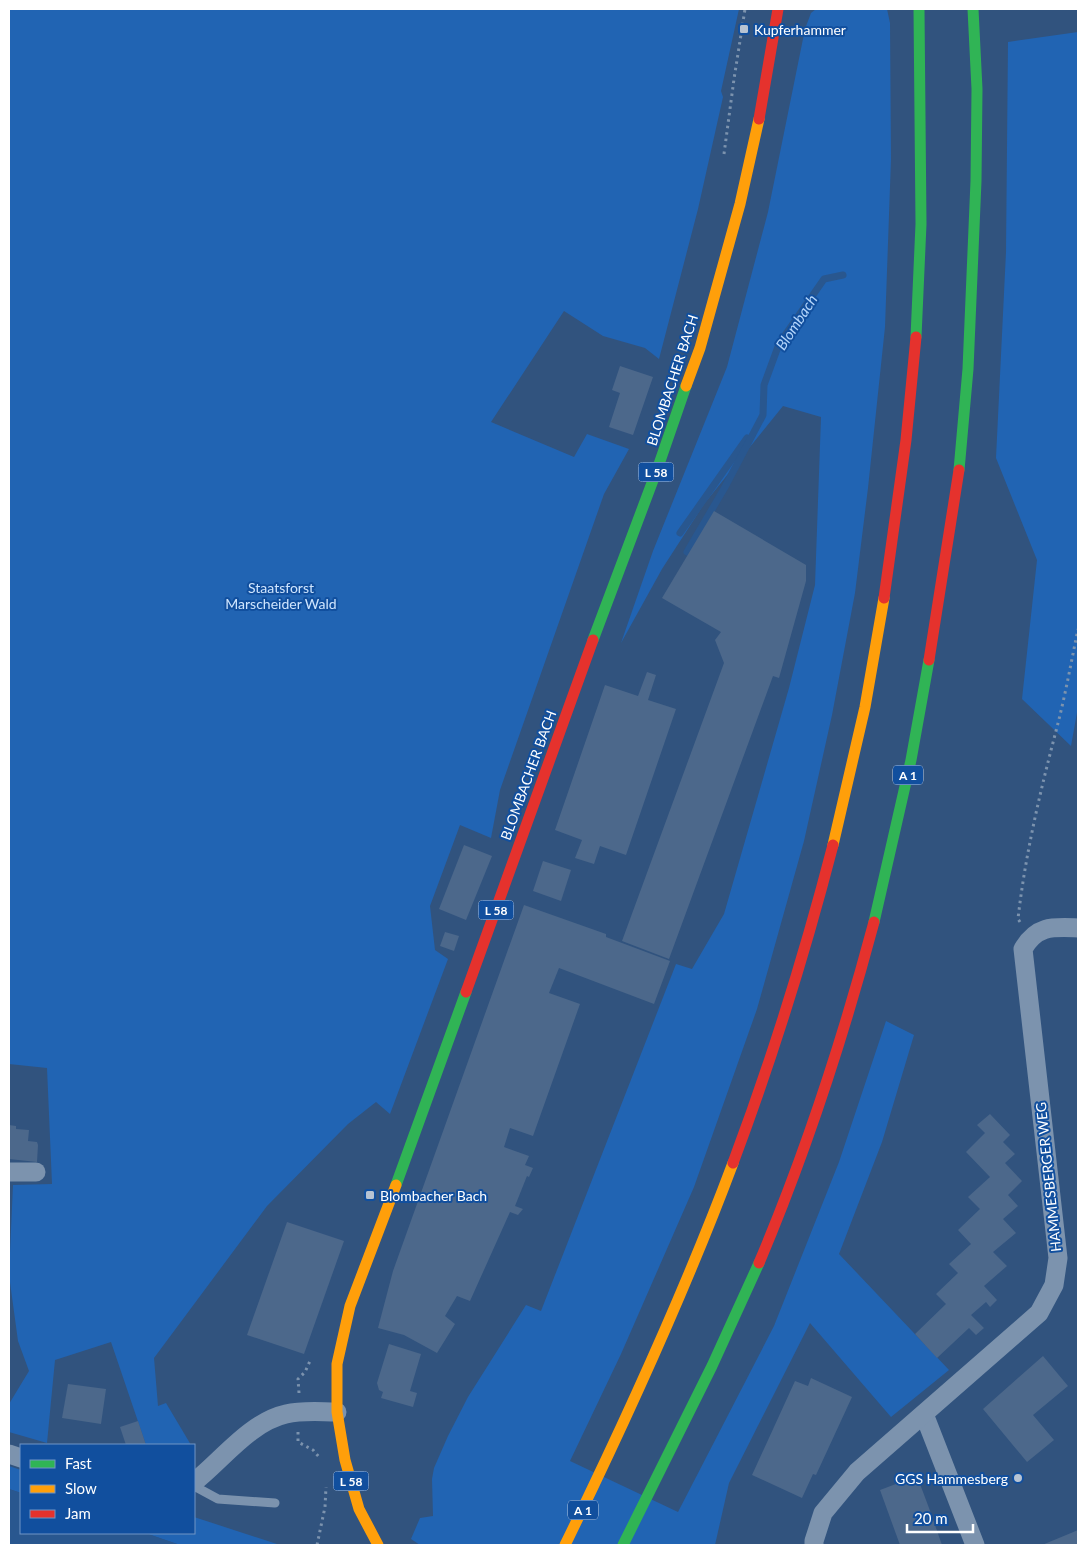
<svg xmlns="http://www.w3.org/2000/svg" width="1087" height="1554" font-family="Lato,sans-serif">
<rect width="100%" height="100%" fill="#31537e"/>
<g fill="#2164b3">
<polygon points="9,9 739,9 721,91 723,97 698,209 659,359 645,348 603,336 564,311 491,422 574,457 587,434 629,449 604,494 500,790 491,838 460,825 430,906 435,950 448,959 390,1114 376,1102 348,1124 267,1206 154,1358 158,1406 166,1403 191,1445 146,1445 111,1342 55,1360 47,1443 9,1432 9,1404 29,1371 18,1341 9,1275 13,1185 52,1184 47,1068 9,1064"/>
<polygon points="816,9 887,9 890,23 891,159 885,327 868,488 855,593 832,715 804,841 757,1009 694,1187 621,1354 570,1461 678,1512 774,1326 839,1162 886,1021 914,1035 882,1142 839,1254 949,1370 891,1417 810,1323 729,1483 715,1545 420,1545 411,1539 420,1518 433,1516 432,1479 434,1468 448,1436 468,1397 526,1305 541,1311 676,964 692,969 724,914 789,688 815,585 821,417 783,406 704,504 662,569 621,643 653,551 727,367 768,212 805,29 811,13"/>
<polygon points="1078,32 1078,707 1071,746 1022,699 1037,560 996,458 1006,252 1008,42"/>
<polygon points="9,1466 21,1470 21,1493 9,1489"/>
<polygon points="194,1517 280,1545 180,1545 145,1533 194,1533"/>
</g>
<polygon fill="#29578f" points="9,1489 21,1493 21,1533 145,1533 180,1545 9,1545"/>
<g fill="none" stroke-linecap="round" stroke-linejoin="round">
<g stroke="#29578f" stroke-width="7">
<polyline points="680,533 747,438"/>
<polyline points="687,552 725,487 763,415 764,385 779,344 824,279 843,275"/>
</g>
</g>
<g fill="#4c688b">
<polygon points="620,366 653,377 633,435 609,427 620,393 612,390"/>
<polygon points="714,511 806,565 806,581 779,678 773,676 669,959 622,941 724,663 715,640 721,632 662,598"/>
<polygon points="647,672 656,675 648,700 676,709 626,855 600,846 594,864 575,858 582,840 555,830 605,685 638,696"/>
<polygon points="464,845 492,856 466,920 439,909"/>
<polygon points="543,861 571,870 561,901 533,891"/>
<polygon points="524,905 606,934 606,937 670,961 654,1004 559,968 549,993 580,1004 533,1136 510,1128 504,1147 529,1156 525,1165 533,1168 529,1177 527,1176 515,1206 523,1209 518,1215 510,1212 470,1301 457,1296 445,1316 455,1324 437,1353 404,1335 378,1328 393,1271"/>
<polygon points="445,932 459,936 454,951 440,946"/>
<polygon points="990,1114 1010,1135 1003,1142 1015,1154 1005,1163 1022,1181 1008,1195 1018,1206 1003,1219 1016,1233 993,1252 1007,1266 984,1286 997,1300 990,1307 986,1302 971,1315 984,1328 976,1335 969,1328 937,1358 915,1334 946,1304 936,1294 958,1273 949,1264 971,1244 958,1230 980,1209 968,1197 990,1177 966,1152 985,1133 977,1125"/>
<polygon points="9,1125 16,1126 16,1129 29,1130 28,1141 37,1142 38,1145 37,1162 9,1159"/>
<polygon points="287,1222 344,1241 304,1354 247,1335"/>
<polygon points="389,1344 421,1354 410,1391 417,1393 413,1407 381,1398 383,1392 379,1390 377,1383"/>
<polygon points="1043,1356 1068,1386 1033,1415 1054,1440 1027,1462 983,1409"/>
<polygon points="811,1378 852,1397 816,1475 813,1474 802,1498 752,1475 795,1381 808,1386"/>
<polygon points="68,1384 106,1389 101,1424 62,1418"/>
<polygon points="138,1421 146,1445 126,1445 120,1427"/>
<polygon points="917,1476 929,1508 942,1545 900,1545 880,1490"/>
<polygon points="1078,1530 1078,1545 1042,1545 1071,1533"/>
</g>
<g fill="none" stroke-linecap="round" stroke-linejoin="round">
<g stroke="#7c93ae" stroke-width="3" stroke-dasharray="2.5 4" stroke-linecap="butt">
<polyline points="724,154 734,79 745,9"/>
<path d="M 1020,922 L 1018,919 C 1025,856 1040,792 1056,731 C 1065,697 1071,663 1078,629"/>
<polyline points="299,1393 298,1379 305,1372 310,1361"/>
<polyline points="298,1432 298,1442 313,1450 319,1457"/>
<polyline points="317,1545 325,1507 326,1487"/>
</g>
<polyline stroke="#7c93ae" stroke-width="9" points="194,1486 218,1499 275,1503"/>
<g stroke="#7c93ae" stroke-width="19">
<polyline points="9,1172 36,1172"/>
<polyline points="924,1414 975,1545"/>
<polyline points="9,1454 21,1458"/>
<path d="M 194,1482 C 222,1460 250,1422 286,1414 C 303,1410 320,1412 337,1412"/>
<path d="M 814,1545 L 814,1541 L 823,1513 L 857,1472 L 1039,1313 L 1054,1285 L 1058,1258 L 1023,949 C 1037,925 1053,927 1078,928"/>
</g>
<g stroke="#30b455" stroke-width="11">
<polyline points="916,337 921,224 919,9"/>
<polyline points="959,470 968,369 976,181 977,89 973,9"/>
<polyline points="593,640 658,467 686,386"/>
<polyline points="874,922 911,760 929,660"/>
<polyline points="396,1185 466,992"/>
<polyline points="623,1545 712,1366 759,1263"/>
</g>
<g stroke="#ff9f0a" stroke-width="11">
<polyline points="686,386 700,348 740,204 759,119"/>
<polyline points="833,845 865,707 884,598"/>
<polyline points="378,1545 359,1509 345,1460 337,1412 337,1364 350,1306 396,1185"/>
<path d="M 565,1545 C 626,1420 684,1294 733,1163"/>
</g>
<g stroke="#e5322d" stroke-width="11">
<polyline points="759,119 778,9"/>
<polyline points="884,598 906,440 916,337"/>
<polyline points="929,660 959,470"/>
<polyline points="466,992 593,640"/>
<path d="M 733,1163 C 772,1059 805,953 833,845"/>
<path d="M 759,1263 C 806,1152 843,1038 874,922"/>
</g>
</g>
<g fill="#b7c3d2" stroke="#114f9e" stroke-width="2">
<rect x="739" y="24" width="10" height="10" rx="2.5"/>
<rect x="365" y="1190" width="10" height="10" rx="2.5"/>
<circle cx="1018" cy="1478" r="5"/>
</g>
<g text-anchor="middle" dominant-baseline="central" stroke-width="4" stroke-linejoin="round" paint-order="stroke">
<g fill="#114f9e" stroke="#b8cae2" stroke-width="1">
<rect x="638.5" y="462.5" width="35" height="19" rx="4"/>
<rect x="893" y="765.5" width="30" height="19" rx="4"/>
<rect x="478.5" y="900.5" width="35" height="19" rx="4"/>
<rect x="333.5" y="1471.5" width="35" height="19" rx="4"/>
<rect x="568" y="1500.5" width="30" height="19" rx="4"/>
</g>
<g font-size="12" font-weight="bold" fill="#fff">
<text x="656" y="472">L 58</text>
<text x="908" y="775">A 1</text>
<text x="496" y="910">L 58</text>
<text x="351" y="1481">L 58</text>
<text x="583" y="1510">A 1</text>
</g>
<g font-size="14" fill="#fff" stroke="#114f9e" text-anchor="start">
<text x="754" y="29">Kupferhammer</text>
<text x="380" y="1195">Blombacher Bach</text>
<text x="1008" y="1478" text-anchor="end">GGS Hammesberg</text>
</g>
<g font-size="14" fill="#fff" stroke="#114f9e">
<text transform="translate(672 380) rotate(-72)">BLOMBACHER BACH</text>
<text transform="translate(528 775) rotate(-70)">BLOMBACHER BACH</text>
<text transform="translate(1048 1177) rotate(-96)">HAMMESBERGER WEG</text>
</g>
<g font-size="14" fill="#cfe5fe" stroke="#114f9e">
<text x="281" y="587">Staatsforst<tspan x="281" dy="16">Marscheider Wald</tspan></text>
</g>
<g font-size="15" font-style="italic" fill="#b3d5fb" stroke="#114f9e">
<text transform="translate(796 322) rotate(-57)">Blombach</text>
</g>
</g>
<rect width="1087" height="1554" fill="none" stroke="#ffffff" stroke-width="20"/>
<rect x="20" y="1444" width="175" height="90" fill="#114f9e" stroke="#7095c5"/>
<rect x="30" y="1460" width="25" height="8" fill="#30b455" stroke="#7095c5"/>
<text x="65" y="1469" font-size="15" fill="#ffffff">Fast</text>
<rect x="30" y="1485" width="25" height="8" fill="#ff9f0a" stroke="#7095c5"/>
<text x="65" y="1494" font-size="15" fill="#ffffff">Slow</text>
<rect x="30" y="1510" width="25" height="8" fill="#e5322d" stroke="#7095c5"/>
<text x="65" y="1519" font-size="15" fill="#ffffff">Jam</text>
<path d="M907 1524v8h66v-8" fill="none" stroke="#ffffff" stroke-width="2.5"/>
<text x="914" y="1524" font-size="15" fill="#ffffff" stroke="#114f9e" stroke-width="4" paint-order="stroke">20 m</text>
</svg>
